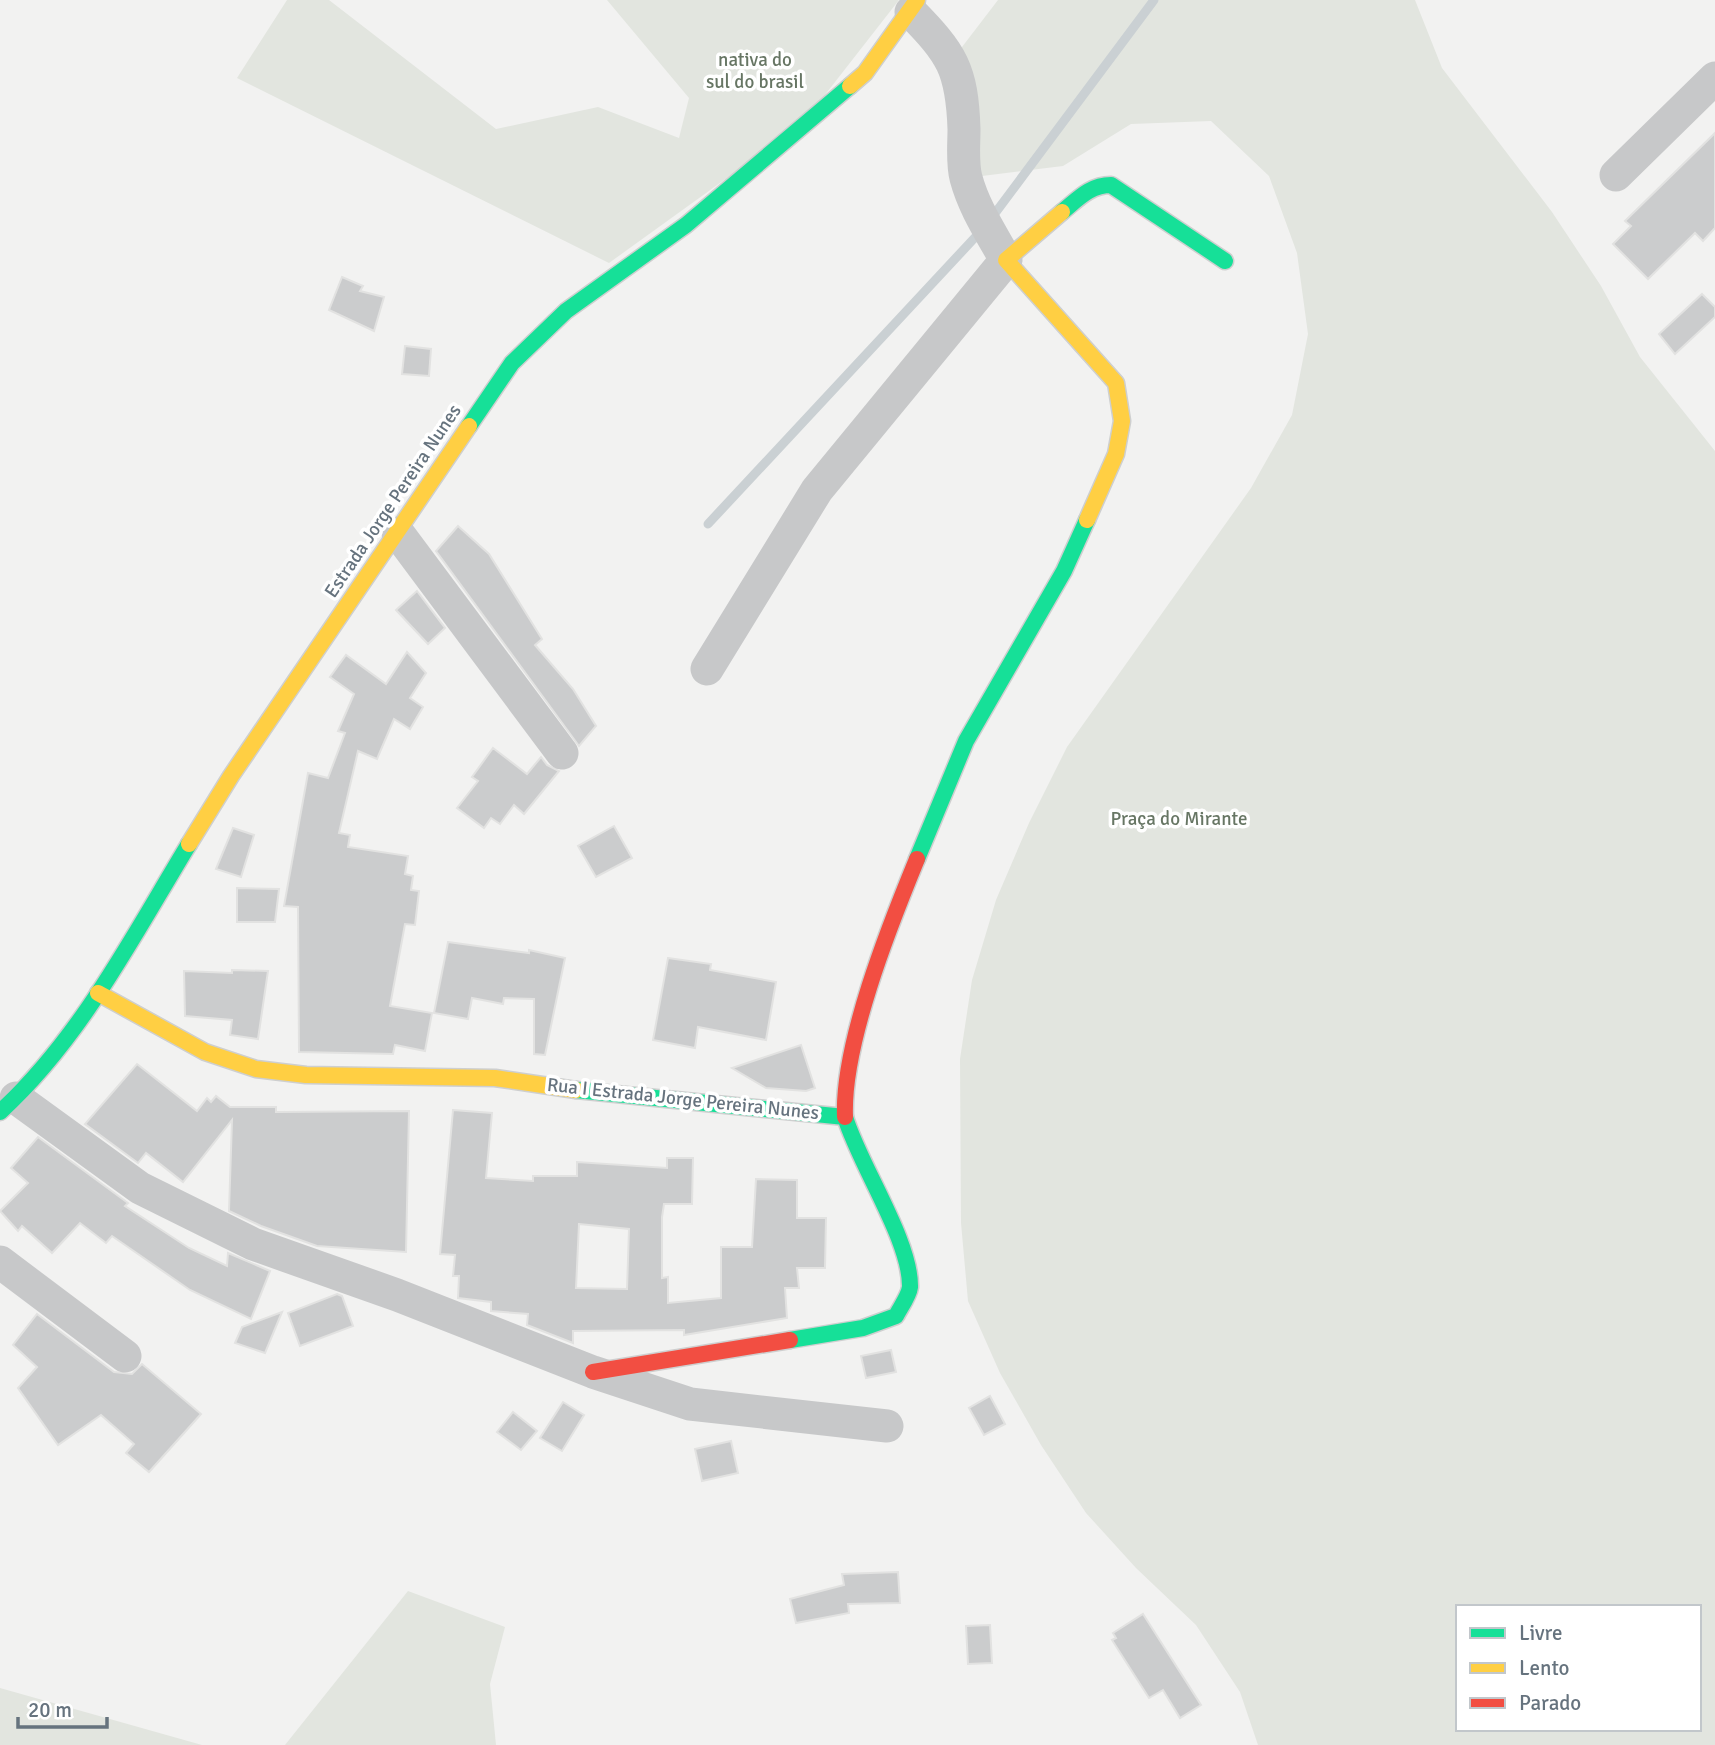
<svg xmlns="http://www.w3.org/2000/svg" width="1715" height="1745" font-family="Signika,sans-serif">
<rect width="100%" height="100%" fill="#f2f2f1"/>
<g fill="#e2e5df" fill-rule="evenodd">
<polygon points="287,0 329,0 496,129 598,107 679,138 689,98 607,0 899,0 803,123 609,263 237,78"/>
<path d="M 998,0 L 1415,0 L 1442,68 L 1552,212 L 1601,286 L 1640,357 L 1715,451 L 1715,1745 L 1258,1745 L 1240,1692 L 1196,1625 L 1136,1568 L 1086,1513 L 1041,1445 L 1000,1373 L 968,1301 L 961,1223 L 960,1059 L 972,980 L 996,900 L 1029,823 L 1067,747 L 1251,488 L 1292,415 L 1308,334 L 1297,253 L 1269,176 L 1211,121 L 1131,124 L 1063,166 L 982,176 L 949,64 ZM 1458,1607 L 1699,1607 L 1699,1729 L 1458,1729 Z"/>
<polygon points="408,1591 505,1627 490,1684 496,1745 285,1745"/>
<polygon points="0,1688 202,1745 0,1745"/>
</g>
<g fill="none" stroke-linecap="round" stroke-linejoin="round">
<g stroke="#cad0d3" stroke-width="9">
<polyline points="990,220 1154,0"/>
<polyline points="708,524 981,231"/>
</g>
</g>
<g fill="#cbcccd" stroke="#e2e2e1" stroke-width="2" fill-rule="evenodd">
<polygon points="1715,133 1715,228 1703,241 1695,233 1648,279 1613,244 1631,226 1625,221"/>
<polygon points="342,277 363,286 360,291 384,297 374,331 329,310"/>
<polygon points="1702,294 1715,307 1715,317 1675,354 1659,334"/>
<polygon points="405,346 431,349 429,376 402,374"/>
<polygon points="458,526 489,554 542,639 535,645 573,689 596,726 579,746 436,551"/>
<polygon points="417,591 445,628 428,644 396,610"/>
<polygon points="407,652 426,673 410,698 423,707 410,729 394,719 377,759 358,751 339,833 350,835 348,847 408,856 405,874 413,876 411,890 419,891 415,925 405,924 390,1006 432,1013 425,1051 395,1045 393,1054 299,1052 298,907 284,906 308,773 328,778 345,733 338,731 354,694 330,677 346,655 386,684"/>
<polygon points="493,748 527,774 541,757 547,765 559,771 524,814 514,805 500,824 491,818 484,828 457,808 478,781 472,777"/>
<polygon points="614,826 632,858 596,877 578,846"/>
<polygon points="233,828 254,835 241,877 216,869"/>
<polygon points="237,888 279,889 275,922 237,922"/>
<polygon points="448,942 529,953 529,950 565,958 545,1055 534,1054 534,999 504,998 503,1004 472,998 468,1019 434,1013"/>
<polygon points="668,958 711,964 710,970 776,982 766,1040 698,1027 695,1048 653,1040"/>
<polygon points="232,970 268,971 258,1039 230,1035 232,1020 185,1016 184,971 232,973"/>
<polygon points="801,1045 815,1088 806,1091 766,1088 732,1068"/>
<polygon points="137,1064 197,1111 207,1098 211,1102 216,1096 230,1107 276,1107 276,1112 409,1111 406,1252 317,1246 261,1226 229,1211 232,1120 183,1182 146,1153 138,1163 85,1124"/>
<path d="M 453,1110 L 492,1113 L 486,1178 L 533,1181 L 533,1176 L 577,1176 L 577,1162 L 667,1168 L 667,1158 L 693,1158 L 692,1204 L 664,1204 L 662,1217 L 662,1278 L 668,1277 L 668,1303 L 721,1298 L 721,1247 L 752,1247 L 756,1179 L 797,1180 L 797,1218 L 826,1218 L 825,1268 L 797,1268 L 799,1288 L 785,1288 L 787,1318 L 684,1335 L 684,1330 L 573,1331 L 573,1343 L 527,1325 L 528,1314 L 491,1311 L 491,1302 L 458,1298 L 459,1276 L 453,1276 L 455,1255 L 440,1254 ZM 579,1224 L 629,1229 L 627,1289 L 576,1288 Z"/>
<polygon points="38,1137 128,1203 125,1206 189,1248 227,1266 228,1253 270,1271 251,1319 190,1290 112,1236 106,1243 80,1223 52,1253 22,1226 18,1231 0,1211 28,1183 11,1168"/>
<polygon points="337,1294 342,1296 353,1326 300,1346 288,1313"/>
<polygon points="282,1312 265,1353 235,1343 242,1327"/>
<polygon points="37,1314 114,1372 132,1374 142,1364 201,1414 149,1472 126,1453 134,1444 101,1415 58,1445 18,1388 37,1367 13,1345"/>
<polygon points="891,1350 896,1372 866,1378 861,1356"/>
<polygon points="990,1396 1005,1424 984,1435 969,1408"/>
<polygon points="563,1402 584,1415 562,1451 540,1438"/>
<polygon points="513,1412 537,1431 521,1450 497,1432"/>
<polygon points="731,1441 738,1473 702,1481 695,1449"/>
<polygon points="898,1572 900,1603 848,1604 849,1613 796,1623 790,1599 844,1585 842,1574"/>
<polygon points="1143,1614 1201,1705 1180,1718 1163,1690 1149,1698 1112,1640 1116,1638 1113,1633"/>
<polygon points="990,1625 992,1663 968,1664 966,1626"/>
</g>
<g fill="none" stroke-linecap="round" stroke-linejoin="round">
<g stroke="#cecfcf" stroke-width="19">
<g id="fast">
<path d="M 1062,212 C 1078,199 1090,185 1111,185 L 1225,261"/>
<polyline points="469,426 512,363 566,311 686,225 850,86"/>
<polyline points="917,859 966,741 1064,571 1087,520"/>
<path d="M 576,1090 L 845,1117 C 860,1166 911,1241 910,1287 C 909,1296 900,1308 896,1316 L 863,1328 L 790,1340"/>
<path d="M 0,1112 C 81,1038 133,936 189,844"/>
</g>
</g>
<g stroke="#cecfcf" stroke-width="19">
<g id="slow">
<polyline points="850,86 865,73 917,0"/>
<polyline points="1062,212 1006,260 1116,383 1122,421 1116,454 1087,520"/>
<polyline points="189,844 231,776 469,426"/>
<polyline points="98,993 205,1052 256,1069 306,1075 495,1078 576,1090"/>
</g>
</g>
<g stroke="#cecfcf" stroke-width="19">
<g id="jam">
<path d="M 845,1117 C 842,1045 889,927 917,859"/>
<polyline points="593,1372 790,1340"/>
</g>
</g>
<g stroke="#c7c8c9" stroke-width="33">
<polyline points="1616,175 1715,78"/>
<polyline points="398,533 562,753"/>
<path d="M 707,669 L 817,490 L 1006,260 C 991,233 974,208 966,178 C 962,163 964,145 964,129 C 962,69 952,54 911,12"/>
<polyline points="16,1098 140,1188 253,1244 397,1295 593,1372 690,1404 887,1426"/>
<polyline points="0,1262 125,1356"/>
</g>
<use href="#fast" stroke="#16e098" stroke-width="16"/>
<use href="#slow" stroke="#ffcf43" stroke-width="16"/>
<use href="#jam" stroke="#f24e42" stroke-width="16"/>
</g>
<g text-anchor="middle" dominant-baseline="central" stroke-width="7" stroke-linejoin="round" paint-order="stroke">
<g font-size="19" fill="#677664" stroke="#fff">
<text x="755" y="60">nativa do<tspan x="755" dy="22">sul do brasil</tspan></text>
<text x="1179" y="819">Praça do Mirante</text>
</g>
<g font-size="19" fill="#66737e" stroke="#fff">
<text transform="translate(393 501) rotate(-56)">Estrada Jorge Pereira Nunes</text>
<text transform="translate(683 1099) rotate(6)">Rua I Estrada Jorge Pereira Nunes</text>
</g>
</g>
<rect x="1456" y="1605" width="245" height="126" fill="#ffffff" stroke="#c2c7cb" stroke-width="2"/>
<rect x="1470" y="1628" width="35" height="10" fill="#16e098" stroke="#c2c7cb" stroke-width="2"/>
<text x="1519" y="1640" font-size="21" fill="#66737e">Livre</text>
<rect x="1470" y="1663" width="35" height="10" fill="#ffcf43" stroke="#c2c7cb" stroke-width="2"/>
<text x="1519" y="1675" font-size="21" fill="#66737e">Lento</text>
<rect x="1470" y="1698" width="35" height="10" fill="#f24e42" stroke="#c2c7cb" stroke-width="2"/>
<text x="1519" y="1710" font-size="21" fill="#66737e">Parado</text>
<path d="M18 1717v10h89v-10" fill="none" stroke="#66737e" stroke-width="3.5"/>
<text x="28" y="1717" font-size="21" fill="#66737e" stroke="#ffffff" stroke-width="5" paint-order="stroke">20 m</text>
</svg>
